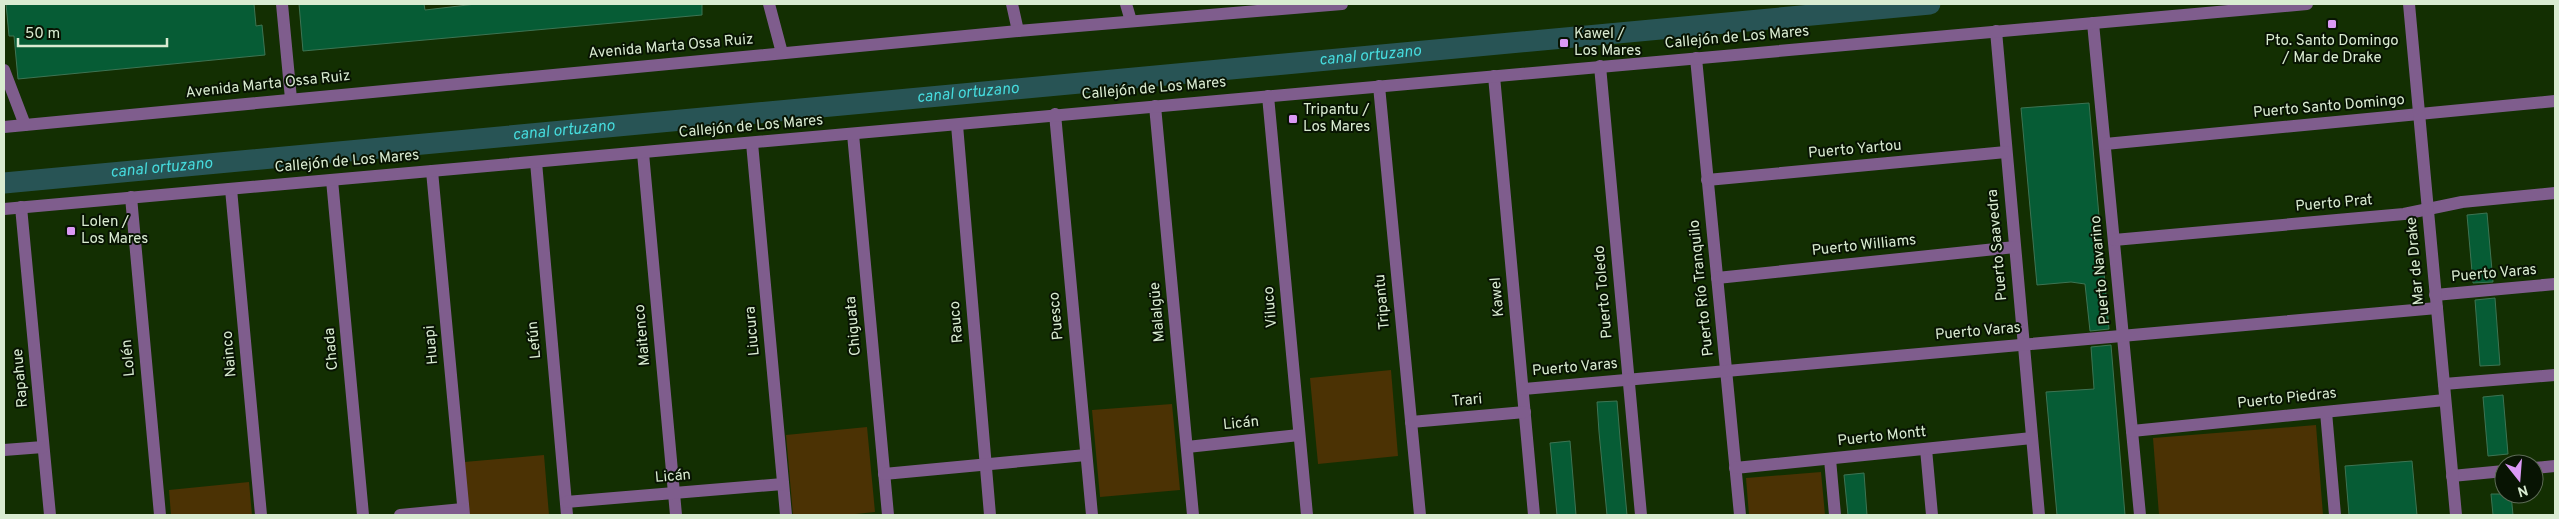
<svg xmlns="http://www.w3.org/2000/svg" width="2559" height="519" font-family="Overpass,sans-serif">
<rect width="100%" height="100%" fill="#132f02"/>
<g fill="#4b3204">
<polygon points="1391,370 1398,456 1318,464 1310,378"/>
<polygon points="1172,404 1180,490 1100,497 1092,410"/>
<polygon points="2316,425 2323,515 2159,515 2153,438"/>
<polygon points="867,427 875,512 846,515 793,515 786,435"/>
<polygon points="544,455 549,515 468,515 464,462"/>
<polygon points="1821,472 1825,515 1749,515 1746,478"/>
<polygon points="249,482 252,515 171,515 169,490"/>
</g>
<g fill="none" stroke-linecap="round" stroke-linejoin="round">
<path stroke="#285455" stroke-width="21" id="s1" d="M 4,183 L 1930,4"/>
</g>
<g fill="#065c35" stroke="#3d7453">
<polygon points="6,4 254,4 256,26 262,25 265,55 18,79 14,36 9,36"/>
<polygon points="299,4 424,4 425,10 476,4 702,4 702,15 303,51"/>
<polygon points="2089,103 2109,329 2090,331 2085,284 2071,282 2037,285 2021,108"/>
<polygon points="2487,213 2493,282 2473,283 2467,215"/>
<polygon points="2495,298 2500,365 2480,366 2475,300"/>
<polygon points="2111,345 2125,515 2057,515 2046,392 2094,389 2091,347"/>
<polygon points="2503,395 2508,454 2488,456 2483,397"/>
<polygon points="1617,401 1620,438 1627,515 1607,515 1599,432 1597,402"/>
<polygon points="1570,441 1576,515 1557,515 1550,443"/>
<polygon points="2412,461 2417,515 2349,515 2345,466"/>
<polygon points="1864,473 1867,515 1848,515 1844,475"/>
<polygon points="2491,494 2511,494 2513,515 2493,515"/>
</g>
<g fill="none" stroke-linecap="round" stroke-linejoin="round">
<g stroke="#7f5d8d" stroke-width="12">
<polyline points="282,4 291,99"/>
<polyline points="769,4 782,53"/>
<polyline points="1012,4 1018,31"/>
<polyline points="1126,4 1131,21"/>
<polyline points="2093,23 2140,515"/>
<polyline points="1996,31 2039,515"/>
<polyline points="1696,58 1740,515"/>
<polyline points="1600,66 1641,515"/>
<polyline points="4,70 25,125"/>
<polyline points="1494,76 1534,515"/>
<polyline points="1379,86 1420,515"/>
<polyline points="1268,96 1307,515"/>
<polyline points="1155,106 1193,515"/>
<polyline points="1055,114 1092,515"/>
<polyline points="957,125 990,515"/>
<polyline points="853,134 888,515"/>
<polyline points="752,143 786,515"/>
<polyline points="2105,144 2555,101"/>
<polyline points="643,153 676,515"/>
<polyline points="536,162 567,515"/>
<polyline points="432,171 464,515"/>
<polyline points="332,180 363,515"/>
<polyline points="1707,180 2006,152"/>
<polyline points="231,189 261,515"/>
<polyline points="131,197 160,515"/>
<polyline points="21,207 50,515"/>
<polyline points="2114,240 2404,214 2462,202 2555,193"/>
<polyline points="1717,278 2015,247"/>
<polyline points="2435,295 2555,284"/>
<polyline points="2444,384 2555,375"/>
<polyline points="1523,389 2437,308"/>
<polyline points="2326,412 2335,515"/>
<polyline points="1411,422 1525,412"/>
<polyline points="2132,431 2445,400"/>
<polyline points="1187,447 1299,435"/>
<polyline points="1926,449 1932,515"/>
<polyline points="4,450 43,447"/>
<polyline points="1830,459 1835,515"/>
<polyline points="1735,468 2032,438"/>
<polyline points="2534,468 2555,466"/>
<polyline points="884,474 1086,455"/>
<polyline points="2452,476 2504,471"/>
<polyline points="566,502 783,484"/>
<polyline points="400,515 463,509"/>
</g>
<g stroke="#7f5d8d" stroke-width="12">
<polyline points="2409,4 2456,515"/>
<polyline points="4,127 1018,31 1342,4"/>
<polyline points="4,209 2307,4"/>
</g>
</g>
<g fill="#db99f5" stroke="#081403" stroke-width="2">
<rect x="2327" y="19" width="10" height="10" rx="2.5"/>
<rect x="1559" y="38" width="10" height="10" rx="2.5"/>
<rect x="1288" y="114" width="10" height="10" rx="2.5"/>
<rect x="66" y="226" width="10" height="10" rx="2.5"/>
</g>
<g text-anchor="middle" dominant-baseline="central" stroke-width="4" stroke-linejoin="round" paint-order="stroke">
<g font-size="15" fill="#d9ebd1" stroke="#081403" text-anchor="start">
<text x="1574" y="34">Kawel /<tspan x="1574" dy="17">Los Mares</tspan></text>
<text x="2332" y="41" text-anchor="middle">Pto. Santo Domingo<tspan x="2332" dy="17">/ Mar de Drake</tspan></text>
<text x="1303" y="110">Tripantu /<tspan x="1303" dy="17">Los Mares</tspan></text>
<text x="81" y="222">Lolen /<tspan x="81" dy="17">Los Mares</tspan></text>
</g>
<g font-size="15" fill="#d9ebd1" stroke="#081403">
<text transform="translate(1737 38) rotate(-5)">Callejón de Los Mares</text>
<text transform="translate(671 47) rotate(-5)">Avenida Marta Ossa Ruiz</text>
<text transform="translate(268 85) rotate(-6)">Avenida Marta Ossa Ruiz</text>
<text transform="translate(1154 89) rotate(-5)">Callejón de Los Mares</text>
<text transform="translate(2329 107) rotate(-5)">Puerto Santo Domingo</text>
<text transform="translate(751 127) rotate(-5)">Callejón de Los Mares</text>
<text transform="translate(1855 150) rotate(-5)">Puerto Yartou</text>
<text transform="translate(347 162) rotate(-5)">Callejón de Los Mares</text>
<text transform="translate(2334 204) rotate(-5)">Puerto Prat</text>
<text transform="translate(1998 245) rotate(-95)">Puerto Saavedra</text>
<text transform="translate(1864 246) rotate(-6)">Puerto Williams</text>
<text transform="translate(2416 261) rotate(-95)">Mar de Drake</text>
<text transform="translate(2101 270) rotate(-95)">Puerto Navarino</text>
<text transform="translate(2494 274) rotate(-5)">Puerto Varas</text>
<text transform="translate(1702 288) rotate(-96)">Puerto Río Tranquilo</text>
<text transform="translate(1604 292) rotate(-95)">Puerto Toledo</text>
<text transform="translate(1498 297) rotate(-95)">Kawel</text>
<text transform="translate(1383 302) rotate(-95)">Tripantu</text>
<text transform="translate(1271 307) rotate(-95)">Viluco</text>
<text transform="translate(1158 312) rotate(-95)">Malalgüe</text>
<text transform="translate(1057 316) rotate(-95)">Puesco</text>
<text transform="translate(957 322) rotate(-95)">Rauco</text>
<text transform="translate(854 326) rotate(-95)">Chiguata</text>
<text transform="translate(753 331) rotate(-95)">Liucura</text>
<text transform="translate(1978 332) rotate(-5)">Puerto Varas</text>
<text transform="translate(643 335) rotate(-95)">Maitenco</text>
<text transform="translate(535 340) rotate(-95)">Lefún</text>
<text transform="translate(432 345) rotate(-95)">Huapi</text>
<text transform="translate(332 349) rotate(-95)">Chada</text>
<text transform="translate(230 354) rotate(-95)">Nainco</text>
<text transform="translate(129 358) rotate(-95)">Lolén</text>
<text transform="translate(1575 368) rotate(-5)">Puerto Varas</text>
<text transform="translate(21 378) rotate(-95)">Rapahue</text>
<text transform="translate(2287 399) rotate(-6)">Puerto Piedras</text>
<text transform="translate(1467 401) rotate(-5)">Trari</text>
<text transform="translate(1241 424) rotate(-6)">Licán</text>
<text transform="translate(1882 437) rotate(-6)">Puerto Montt</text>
<text transform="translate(673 477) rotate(-5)">Licán</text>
</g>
<g font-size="16" font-style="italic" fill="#46dbdd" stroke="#081403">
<text stroke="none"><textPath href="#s1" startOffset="1372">canal ortuzano</textPath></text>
<text stroke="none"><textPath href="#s1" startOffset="968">canal ortuzano</textPath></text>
<text stroke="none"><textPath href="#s1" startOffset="562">canal ortuzano</textPath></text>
<text stroke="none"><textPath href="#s1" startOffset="158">canal ortuzano</textPath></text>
</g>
</g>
<rect width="2559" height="519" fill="none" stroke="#d9ebd1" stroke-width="10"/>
<g transform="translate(2519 479) rotate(163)"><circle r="24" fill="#081403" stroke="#5c6a55"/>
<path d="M0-4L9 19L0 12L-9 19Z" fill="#db99f5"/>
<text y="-8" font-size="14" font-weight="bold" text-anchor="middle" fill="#d9ebd1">N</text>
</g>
<path d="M18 38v8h149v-8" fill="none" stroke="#d9ebd1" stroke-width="2.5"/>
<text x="25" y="38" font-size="15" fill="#d9ebd1" stroke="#081403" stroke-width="4" paint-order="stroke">50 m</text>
</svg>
